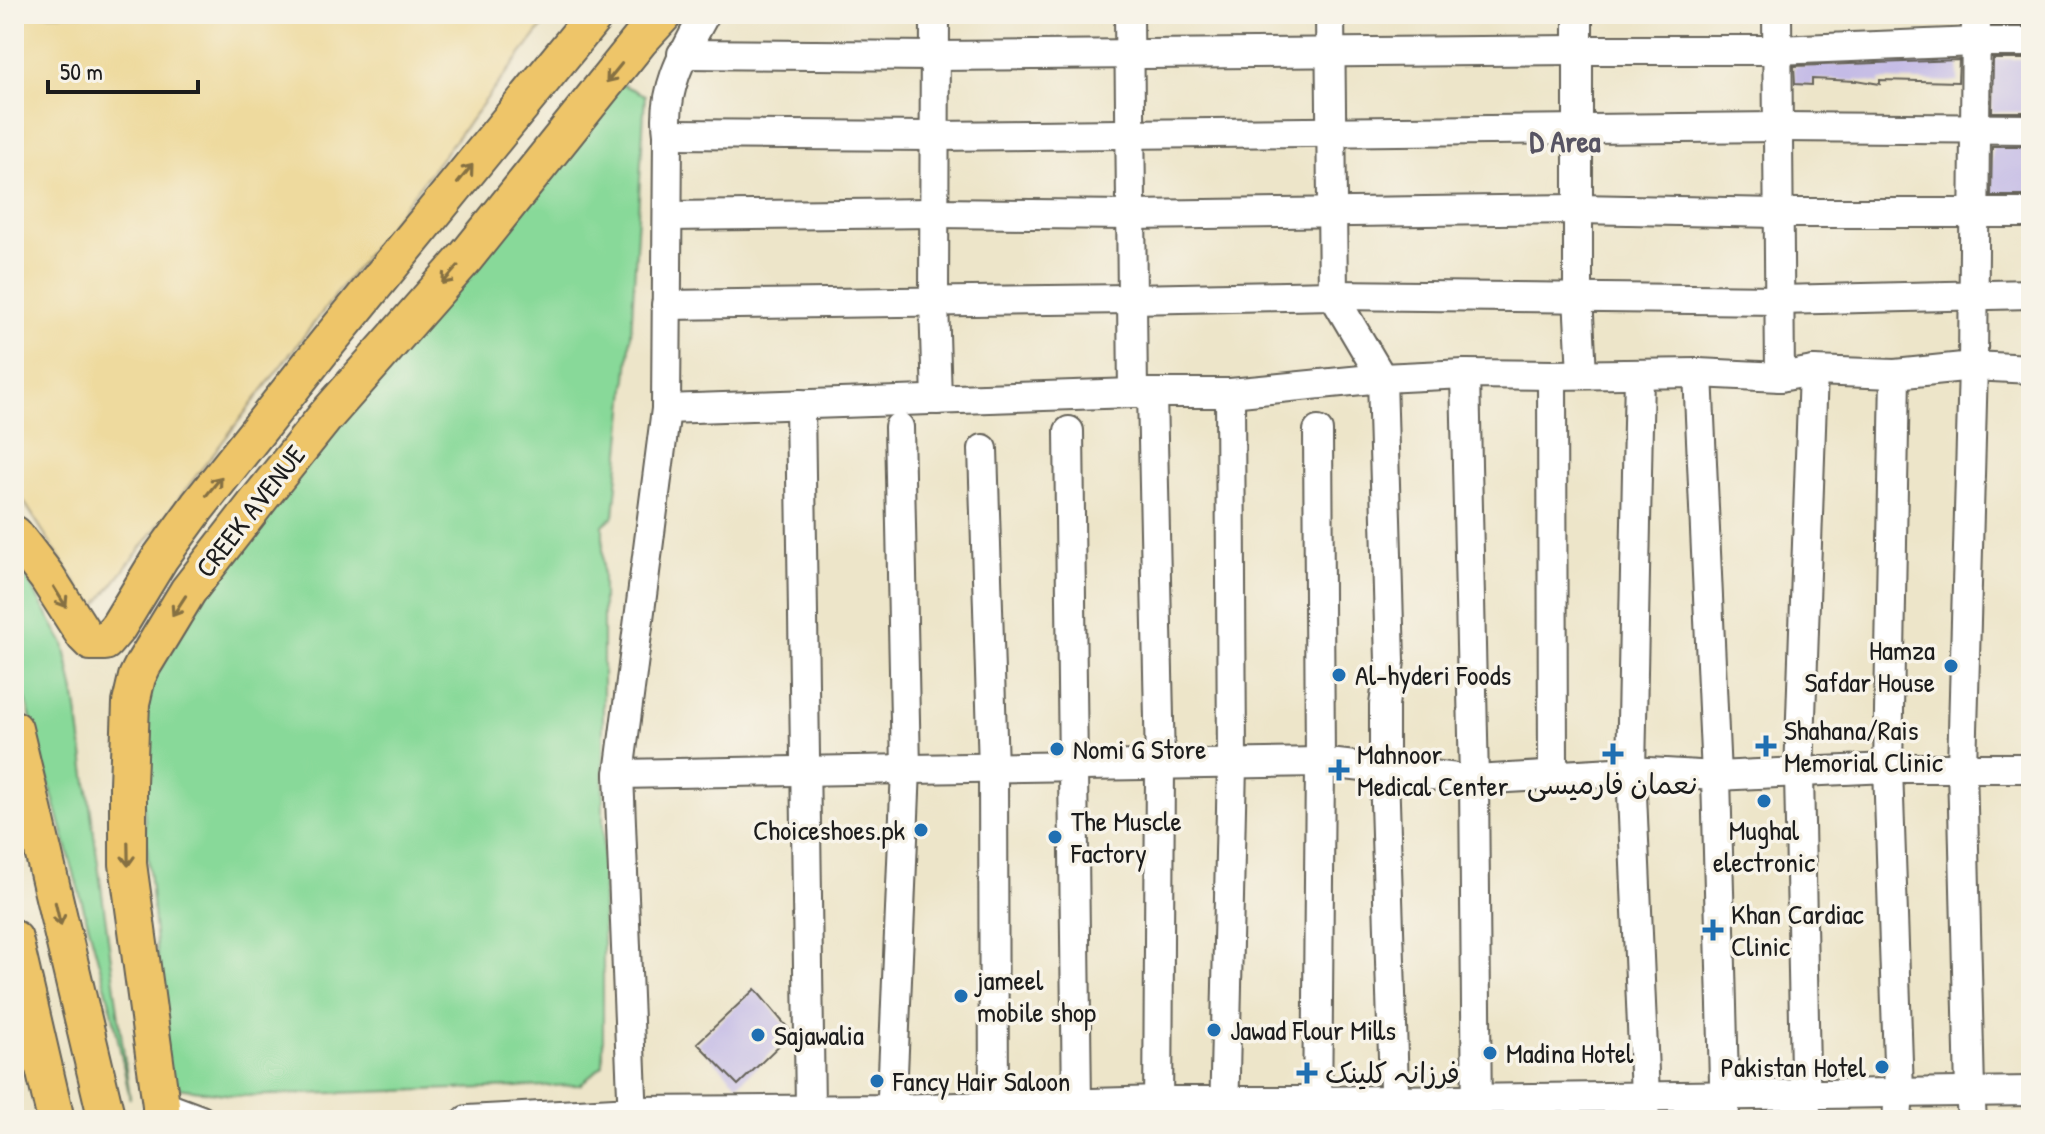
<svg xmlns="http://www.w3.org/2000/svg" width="2045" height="1134" font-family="'Patrick Hand','Playpen Sans Arabic',sans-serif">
<rect width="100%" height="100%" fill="#f7f3e8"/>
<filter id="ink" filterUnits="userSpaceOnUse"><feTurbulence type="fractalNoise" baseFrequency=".0125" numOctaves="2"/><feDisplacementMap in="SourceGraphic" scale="16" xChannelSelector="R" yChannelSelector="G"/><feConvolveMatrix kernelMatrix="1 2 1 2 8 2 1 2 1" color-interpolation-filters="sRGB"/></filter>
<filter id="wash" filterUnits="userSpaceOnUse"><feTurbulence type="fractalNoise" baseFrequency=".006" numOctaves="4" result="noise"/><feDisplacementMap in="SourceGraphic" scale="32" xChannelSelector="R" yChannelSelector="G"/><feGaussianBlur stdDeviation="1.8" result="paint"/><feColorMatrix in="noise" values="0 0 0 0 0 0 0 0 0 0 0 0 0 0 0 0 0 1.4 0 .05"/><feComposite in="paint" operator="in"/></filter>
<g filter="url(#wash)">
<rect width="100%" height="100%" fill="#ede5c9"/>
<g fill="#88d999" stroke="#527a5a" stroke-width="2">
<polygon points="621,84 645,95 631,335 614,516 603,525 603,1065 580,1085 241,1096 169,1087 145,825 140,749 153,680 227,559"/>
<polygon points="14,556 64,644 76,702 130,1099 112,1010 14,657"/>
</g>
<polygon fill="#eeda9e" stroke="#857b5d" stroke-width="2" points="14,14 552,14 93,610 14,486"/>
<g id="blocks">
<g fill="#c4bbe6">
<rect x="1993" y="14" width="38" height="11"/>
<polygon points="1993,59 2031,59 2031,112 1992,112"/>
<polygon points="1959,60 1958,82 1880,80 1880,84 1856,80 1856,81 1812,79 1812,85 1795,84 1794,66"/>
<polygon points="1992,146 2031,146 2031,196 1991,196"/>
<polygon points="755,989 792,1033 738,1085 697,1043"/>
</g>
</g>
</g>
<g filter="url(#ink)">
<use href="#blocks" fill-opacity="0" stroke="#656259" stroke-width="2"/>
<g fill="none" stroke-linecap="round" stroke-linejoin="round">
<g stroke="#656259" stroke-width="32">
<g id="minor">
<polyline points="935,14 934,301 937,400"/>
<polyline points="1129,14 1133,393"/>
<polyline points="1330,14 1333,295 1382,378 1390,661 1384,705 1384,771 1395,1120"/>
<polyline points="1578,14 1578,296 1582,374"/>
<polyline points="1777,14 1780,377"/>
<polyline points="682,54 934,56 1578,50 1777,50 1976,42 2031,42"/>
<polyline points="668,134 934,136 1778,127 2031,129"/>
<polyline points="668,216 934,213 1131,215 1578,209 1779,213 2031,213"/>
<polyline points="666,305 1131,299 1333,295 1779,300 2031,294"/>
<polyline points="1698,373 1716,776 1725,1120"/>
<polyline points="1465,374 1474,780 1477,1120"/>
<polyline points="1639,374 1631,771 1645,1096 1644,1120"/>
<polyline points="1895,374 1888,768 1899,1092 1897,1120"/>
<polyline points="1552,375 1553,774"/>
<polyline points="1152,393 1160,765 1158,1119"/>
<polyline points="800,404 810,1108"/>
<polyline points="666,409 1133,393 1230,393 1382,378 1465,374 1552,375 1698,373 1780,377 1813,371 1895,374 1973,366 2031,369"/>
<polyline points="1069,431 1077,1105 1076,1120"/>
<polyline points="983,449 993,768 994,1120"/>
<polyline points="619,774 1320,762 1474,780 1631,771 1716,776 1888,768 2031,768"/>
<polyline points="161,1105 201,1120"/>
<polyline points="1224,1119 1232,764 1230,393"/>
<polyline points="1317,1119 1320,762 1318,431"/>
<polyline points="467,1120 633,1111 892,1109 1160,1101 1318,1101 2031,1091"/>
<path d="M 633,1120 L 619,774 L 666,409 L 668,134 C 662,89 684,52 705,14"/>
<polyline points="891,1120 906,769 899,427"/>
<polyline points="1806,1120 1799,774 1813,371"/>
<polyline points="1972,1120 1970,1091 1962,767 1973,366 1976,14"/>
</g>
</g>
<g stroke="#656259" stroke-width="40">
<g id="major">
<polyline points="14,534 47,577 84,635 91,642 105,642 118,627 160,558 198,506 328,342 596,14"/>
<polyline points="14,729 107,1120"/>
<polyline points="14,939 56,1120"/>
<polyline points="161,1120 161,1105 128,864 128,784 131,703 137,677 143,665 188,591 261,497 325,417 466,257 640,40 664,14"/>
</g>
</g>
<use href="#minor" stroke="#fff" stroke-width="28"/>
<use href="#major" stroke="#eec569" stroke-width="36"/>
</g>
<defs><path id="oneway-shaft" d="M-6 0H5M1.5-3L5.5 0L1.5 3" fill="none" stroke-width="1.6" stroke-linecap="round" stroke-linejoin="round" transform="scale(2)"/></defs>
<g stroke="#857042">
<use href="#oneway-shaft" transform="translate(614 73) rotate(129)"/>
<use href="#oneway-shaft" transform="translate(465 174) rotate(-51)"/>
<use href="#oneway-shaft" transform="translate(450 275) rotate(131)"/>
<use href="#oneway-shaft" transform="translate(214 486) rotate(-51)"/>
<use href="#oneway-shaft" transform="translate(60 597) rotate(58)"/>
<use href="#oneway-shaft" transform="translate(179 606) rotate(123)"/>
<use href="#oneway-shaft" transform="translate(128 854) rotate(89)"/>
<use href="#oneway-shaft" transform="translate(58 914) rotate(77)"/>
</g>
</g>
<g fill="#1f6fb2" stroke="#f7f3e8" stroke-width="3">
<circle cx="1951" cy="666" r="8"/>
<circle cx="1339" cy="675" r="8"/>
<path d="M1762 734h8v8h8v8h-8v8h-8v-8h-8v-8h8z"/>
<circle cx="1057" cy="749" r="8"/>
<path d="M1609 742h8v8h8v8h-8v8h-8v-8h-8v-8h8z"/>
<path d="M1335 758h8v8h8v8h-8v8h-8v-8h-8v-8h8z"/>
<circle cx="1764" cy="801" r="8"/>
<circle cx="921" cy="830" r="8"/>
<circle cx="1055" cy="837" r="8"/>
<path d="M1709 918h8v8h8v8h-8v8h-8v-8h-8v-8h8z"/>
<circle cx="961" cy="996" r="8"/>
<circle cx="1214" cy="1030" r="8"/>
<circle cx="758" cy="1035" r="8"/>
<circle cx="1490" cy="1053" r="8"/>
<circle cx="1882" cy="1067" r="8"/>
<path d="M1303 1061h8v8h8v8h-8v8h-8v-8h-8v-8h8z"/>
<circle cx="877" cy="1081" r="8"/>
</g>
<g text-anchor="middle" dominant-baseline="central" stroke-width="7" stroke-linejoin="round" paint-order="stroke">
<g font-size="28" fill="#1c1c1c" stroke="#f7f3e8">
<text transform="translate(250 511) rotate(-52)">CREEK AVENUE</text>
</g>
<g font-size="28" fill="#1c1c1c" stroke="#f7f3e8" text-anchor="start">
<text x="1935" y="650" text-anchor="end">Hamza<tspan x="1935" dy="32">Safdar House</tspan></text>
<text x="1355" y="675">Al-hyderi Foods</text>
<text x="1784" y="730">Shahana/Rais<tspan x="1784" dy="32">Memorial Clinic</tspan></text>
<text x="1073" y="749">Nomi G Store</text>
<text x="1357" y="754">Mahnoor<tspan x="1357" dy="32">Medical Center</tspan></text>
<text x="1613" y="784" text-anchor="middle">نعمان فارمیسی</text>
<text x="1071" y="821">The Muscle<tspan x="1071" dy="32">Factory</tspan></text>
<text x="905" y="830" text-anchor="end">Choiceshoes.pk</text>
<text x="1764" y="830" text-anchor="middle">Mughal<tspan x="1764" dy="32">electronic</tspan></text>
<text x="1731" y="914">Khan Cardiac<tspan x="1731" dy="32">Clinic</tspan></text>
<text x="977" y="980">jameel<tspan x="977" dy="32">mobile shop</tspan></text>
<text x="1230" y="1030">Jawad Flour Mills</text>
<text x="774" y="1035">Sajawalia</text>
<text x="1506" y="1053">Madina Hotel</text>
<text x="1866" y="1067" text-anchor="end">Pakistan Hotel</text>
<text x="1325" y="1073">فرزانہ کلینک</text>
<text x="893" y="1081">Fancy Hair Saloon</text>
</g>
<g font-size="30" font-weight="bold" fill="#575463" stroke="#f7f3e8">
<text x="1565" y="141">D Area</text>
</g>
</g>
<rect width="2045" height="1134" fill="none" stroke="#f7f3e8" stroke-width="48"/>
<path d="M48 80v12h150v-12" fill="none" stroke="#1c1c1c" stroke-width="4"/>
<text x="60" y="80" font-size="24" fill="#1c1c1c" stroke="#f7f3e8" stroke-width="6" paint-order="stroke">50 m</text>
</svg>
